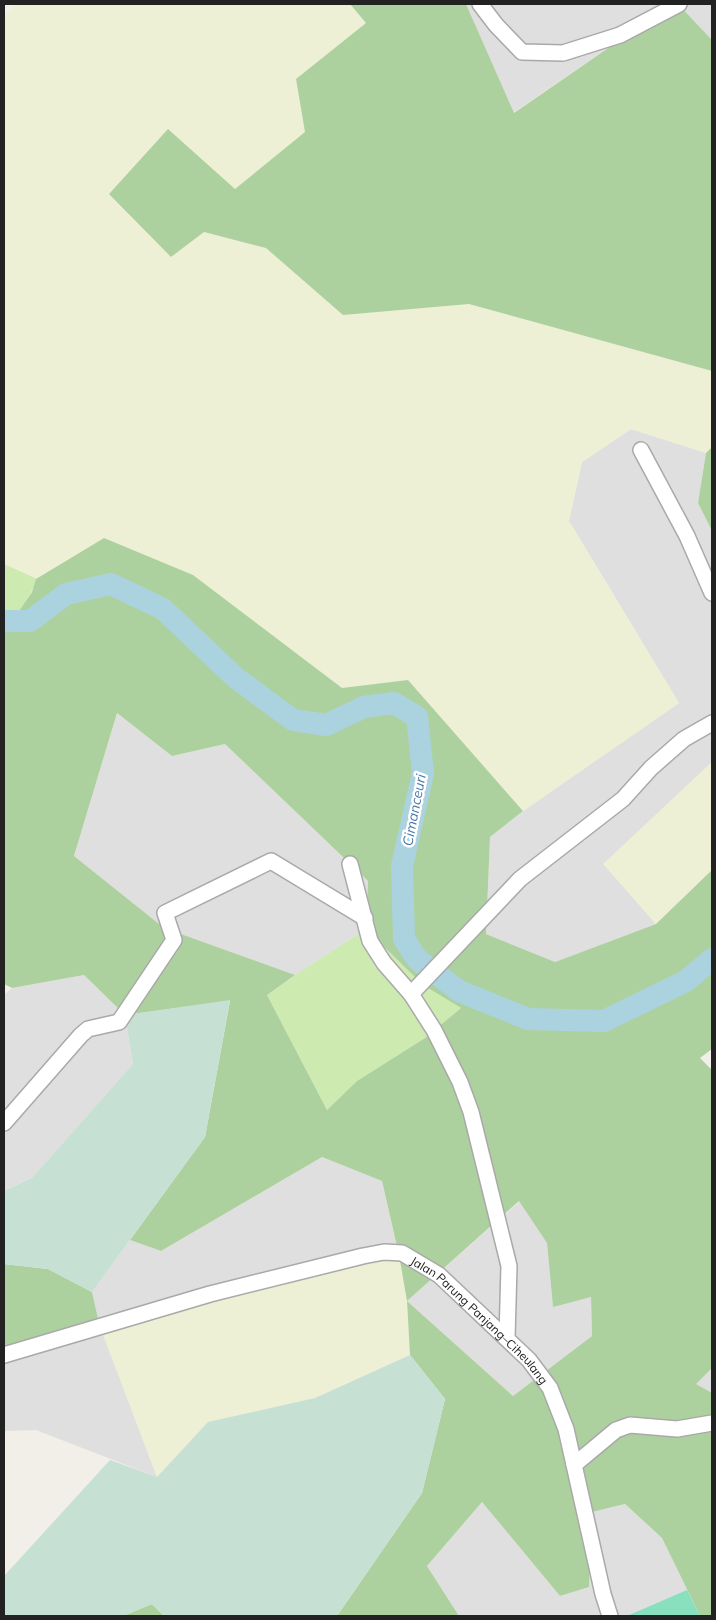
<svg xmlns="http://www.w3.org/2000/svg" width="716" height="1620" font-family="Mulish,sans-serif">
<rect width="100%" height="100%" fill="#f2efe9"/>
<g fill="#e0dfdf">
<polygon points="466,4 672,4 513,113"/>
<polygon points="678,4 712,4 712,40"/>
<polygon points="631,429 706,453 698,503 712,531 712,762 604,864 656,924 555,962 486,934 490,837 523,811 679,703 569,521 582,462"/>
<polygon points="117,713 172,756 225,744 368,881 366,929 295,975 163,928 74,856"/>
<polygon points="84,975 125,1015 133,1064 32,1178 4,1191 4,995 12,988"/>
<polygon points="322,1157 382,1181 399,1255 101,1327 157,1477 36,1430 4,1431 4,1348 100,1327 92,1292 130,1240 161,1251"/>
<polygon points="520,1201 547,1243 553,1306 591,1297 592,1336 513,1396 407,1301"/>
<polygon points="712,1368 712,1393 695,1384"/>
<polygon points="482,1502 560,1596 589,1587 592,1512 625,1504 662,1538 700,1616 459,1616 427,1566"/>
</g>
<g fill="#eef0d5">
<polygon points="16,4 350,4 367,23 296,79 306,132 235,189 168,130 109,194 203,232 266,248 343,315 469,304 712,371 712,447 706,453 631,429 582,462 569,521 679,703 523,811 408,680 342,688 193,575 104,538 36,579 4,564 4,16"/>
<polygon points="712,762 712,870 656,924 603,864"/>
<polygon points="399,1255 407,1301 410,1355 315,1398 208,1422 157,1477 100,1327"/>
</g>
<g fill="#cdebb0">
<path d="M 4,564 L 33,577 L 36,579 C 36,590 11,622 4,633 Z"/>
<polygon points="366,929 423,985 461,1008 425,1038 357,1081 327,1110 267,995 295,975"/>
</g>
<g fill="#add19e" fill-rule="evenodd">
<polygon points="350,4 466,4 514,113 672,4 678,4 712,40 712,371 469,304 343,315 266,248 204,232 171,257 109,194 168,129 235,189 305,132 296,79 366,23"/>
<polygon points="712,447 712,531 698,503 706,453"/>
<path d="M 104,538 L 193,575 L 342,688 L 408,680 L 523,811 L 490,837 L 486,934 L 555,962 L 656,924 L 712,870 L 712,1049 L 700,1058 L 712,1070 L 712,1368 L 696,1384 L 712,1393 L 712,1616 L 700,1616 L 662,1538 L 625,1504 L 592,1512 L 589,1587 L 560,1596 L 482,1502 L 427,1566 L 459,1616 L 337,1616 L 422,1493 L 445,1399 L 410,1355 L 407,1301 L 399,1255 L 382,1181 L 322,1157 L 161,1251 L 130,1240 L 205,1137 L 230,1001 L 125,1015 L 84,975 L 12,988 L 4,984 L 4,633 L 32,592 L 36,579 ZM 117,713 L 172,756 L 225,744 L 368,881 L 366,929 L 423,985 L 461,1008 L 425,1038 L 357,1081 L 327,1110 L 267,995 L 295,975 L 164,928 L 74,856 ZM 519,1201 L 547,1243 L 553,1307 L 591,1297 L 592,1336 L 513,1396 L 407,1301 Z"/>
<polygon points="4,1264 48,1269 92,1292 100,1327 4,1348"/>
<polygon points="152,1604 164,1616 123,1616"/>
</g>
<g fill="#c6e0d4">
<polygon points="230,1000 205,1137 92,1292 48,1269 4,1264 4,1191 32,1178 133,1064 125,1015"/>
<polygon points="410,1355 445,1399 422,1493 337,1616 164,1616 152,1604 123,1616 4,1616 4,1576 110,1460 157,1477 208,1422 315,1398"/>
</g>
<polygon fill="#88e0be" points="687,1590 700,1616 627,1616"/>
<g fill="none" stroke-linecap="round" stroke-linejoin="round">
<polyline stroke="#aad3df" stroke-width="22" points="4,621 30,621 66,594 111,584 163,609 236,678 293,720 326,725 364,707 394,703 417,717 423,773 402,866 404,939 417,959 459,991 528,1019 604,1021 686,981 712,959"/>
<g stroke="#a9a9a9" stroke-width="18">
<g id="minor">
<polyline points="480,4 496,25 522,52 563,53 620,35 679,4"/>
<polyline points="641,450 687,536 712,593"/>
<polyline points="350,864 370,941 384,963 411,994"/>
<polyline points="4,1123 81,1035 88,1029 119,1022 174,940 165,913 271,861 365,918"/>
<polyline points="507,1338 509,1266 471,1112 460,1082 434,1030 411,994 520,879 623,799 651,768 684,739 712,723"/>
<path id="s1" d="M 4,1355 L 210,1294 L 363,1256 L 384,1252 L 402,1253 L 439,1275 L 529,1360 L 550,1388 L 566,1429 L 603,1594 L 610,1616"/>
<polyline points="574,1465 616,1430 630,1425 677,1429 712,1423"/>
</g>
</g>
<use href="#minor" stroke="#fff" stroke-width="15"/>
</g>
<g text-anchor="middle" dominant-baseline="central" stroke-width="5" stroke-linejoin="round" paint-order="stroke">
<g font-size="12" fill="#222" stroke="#fff">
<text stroke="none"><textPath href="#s1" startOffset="515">Jalan Parung Panjang–Ciheulang</textPath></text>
</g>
<g font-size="14" font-style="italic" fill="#4a7aab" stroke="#fff">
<text transform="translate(414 810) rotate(-79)">Cimanceuri</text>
</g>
</g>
<rect width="716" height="1620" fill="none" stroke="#222222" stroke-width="10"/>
</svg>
